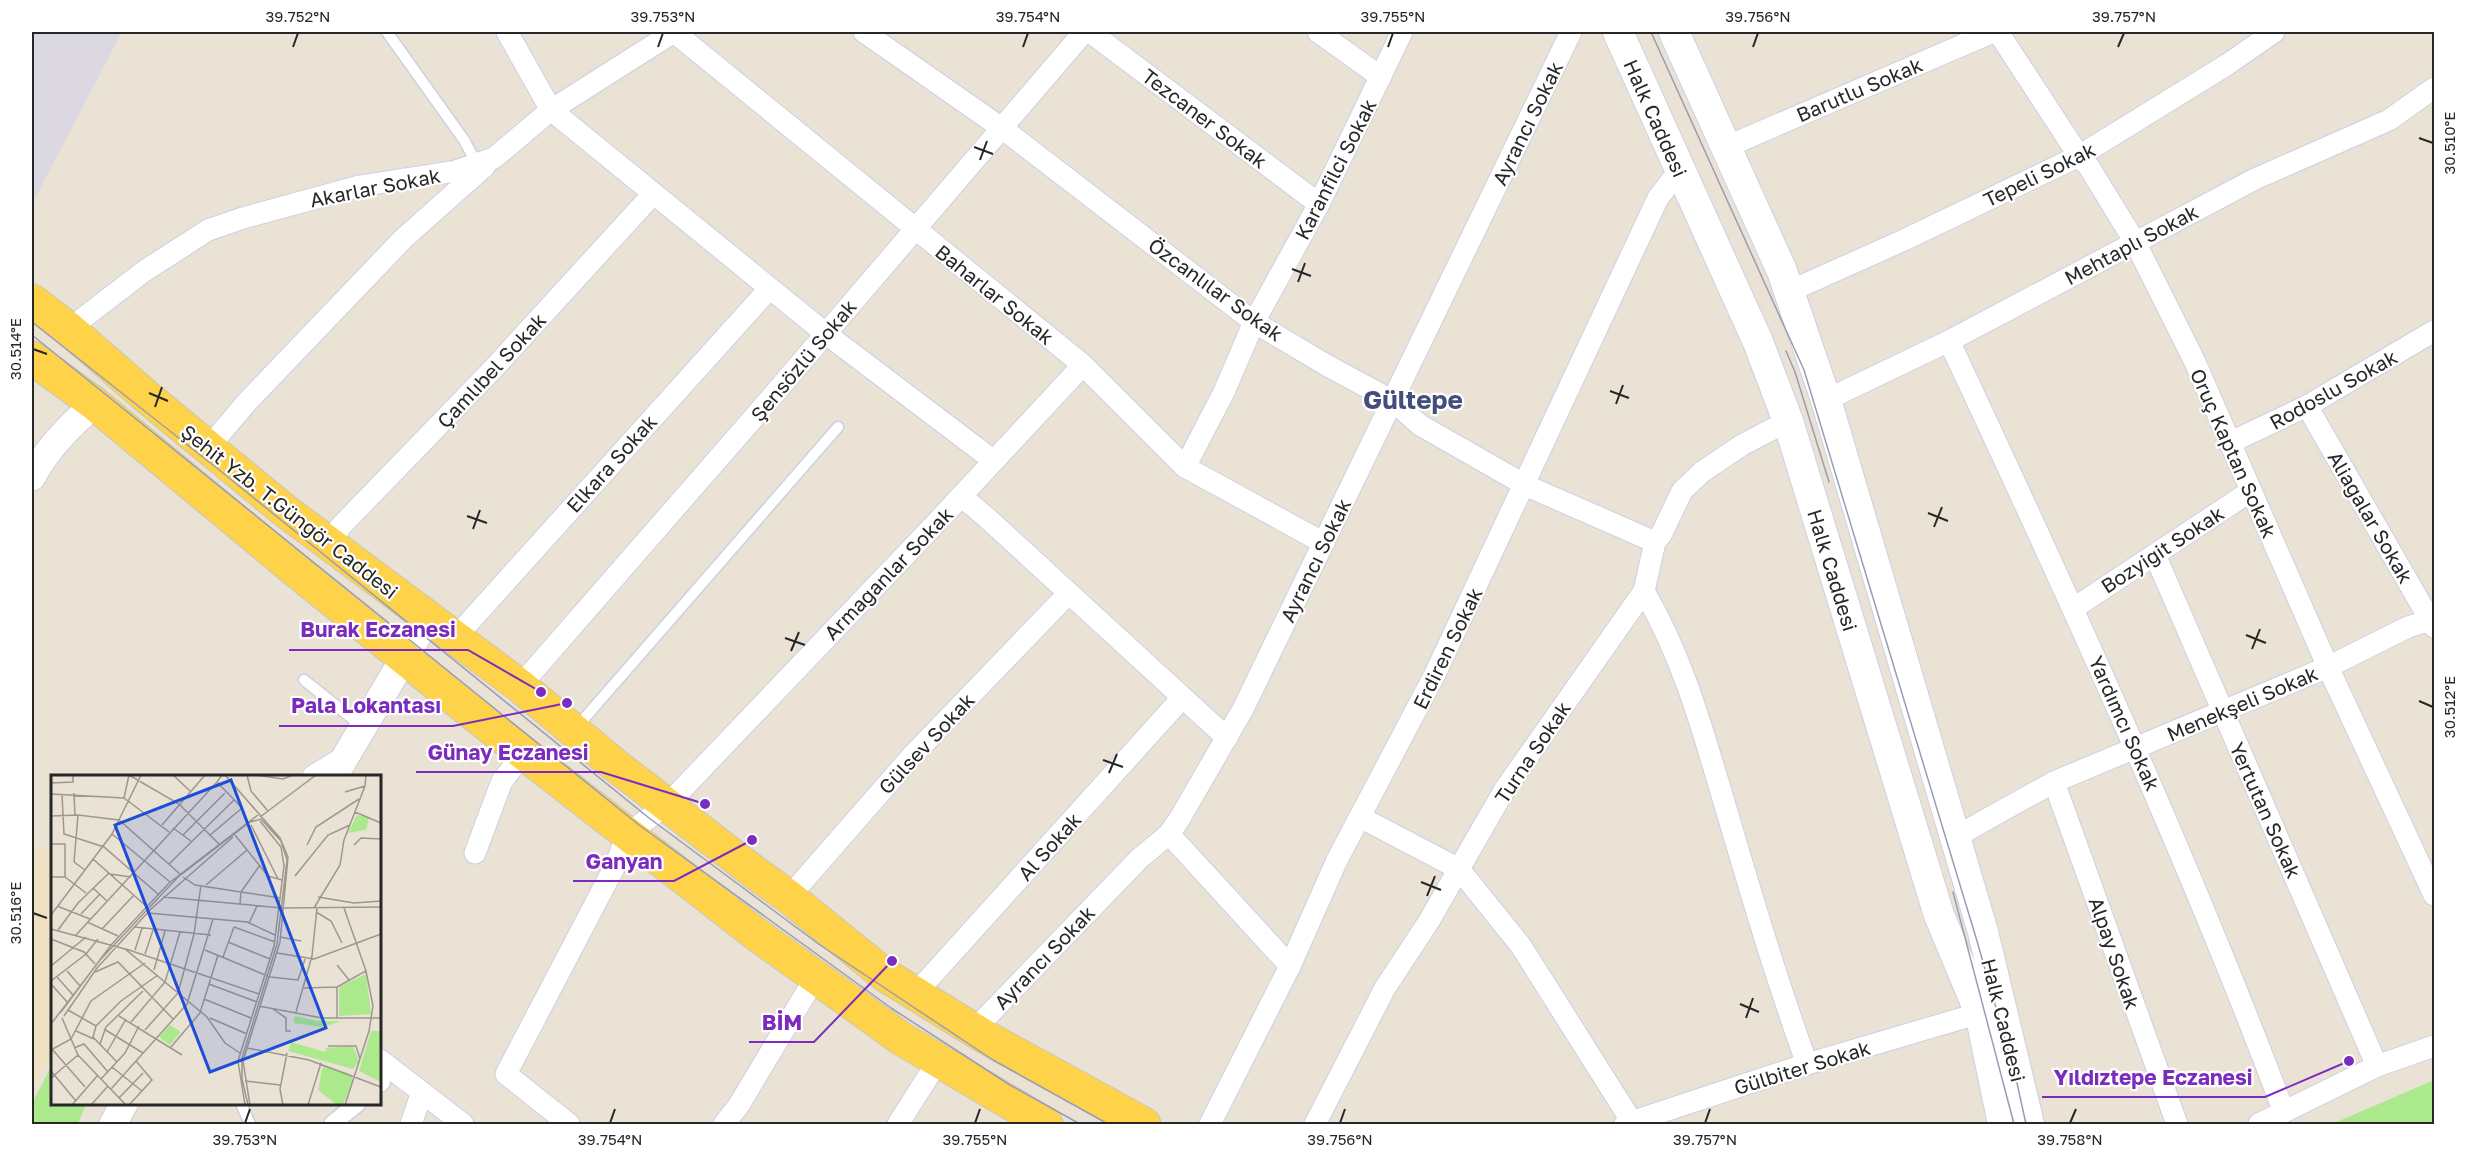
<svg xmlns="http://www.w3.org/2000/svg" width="2466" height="1156" font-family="'Golos Text',sans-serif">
<rect width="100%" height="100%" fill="#ebe2d6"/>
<polygon fill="#dbd8e2" points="32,32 122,32 32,204"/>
<polygon fill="#f0e1c3" points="32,842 52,856 52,1051 32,1091"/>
<g fill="#ace88c">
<polygon points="52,1065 52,1104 86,1104 78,1124 32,1124 32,1103"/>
<polygon points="2434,1080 2434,1124 2332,1124"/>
</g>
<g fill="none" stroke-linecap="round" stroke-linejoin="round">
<g stroke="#cbd0e2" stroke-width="13">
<g id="service">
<polyline points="387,32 464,140 477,164"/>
<polyline points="304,680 363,727"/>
<polyline points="576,728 838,427"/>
<polyline points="241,1104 250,1124"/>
</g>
</g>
<g stroke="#cbd0e2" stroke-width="19">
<g id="pedestrian">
<polyline points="380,1084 382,1082"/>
<polyline points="332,1124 357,1104"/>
</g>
</g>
<g stroke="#cbd0e2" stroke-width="23">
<g id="minor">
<polyline points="507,32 551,110 825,333 994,461"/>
<polyline points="674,32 1083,365 1185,467 1324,543"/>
<polyline points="864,32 1003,129 1254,322 1328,366 1393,401 1420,425 1525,485 1655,542"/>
<polyline points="1090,32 1319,204"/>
<polyline points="1318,32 1381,77"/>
<polyline points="1998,32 2079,156 2089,167 2135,242 2194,360 2328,667 2434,895"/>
<polyline points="1726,147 1993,32"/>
<polyline points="1790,291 1904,240 2079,156 2228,64 2274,32"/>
<polyline points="69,329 143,272 208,230 243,218 360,186 456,171 494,158 551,110 674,32"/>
<path d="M 1949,341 C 2068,595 2185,850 2284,1112"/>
<polyline points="1826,400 1949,341 2255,179 2389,120 2434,88"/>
<polyline points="2307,406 2434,627"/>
<polyline points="2229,443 2307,406 2434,331"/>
<polyline points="208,448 247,402 404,238 485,166"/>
<polyline points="1185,467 1224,392 1254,322 1319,204 1402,32"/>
<polyline points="961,496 986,517 1227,738"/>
<polyline points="328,544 341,526 493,369 653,194"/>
<polyline points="2155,555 2377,1066"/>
<path d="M 1644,591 C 1685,662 1704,735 1727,812 C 1752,897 1777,981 1807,1064"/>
<polyline points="2074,608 2251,491"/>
<polyline points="454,639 769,289"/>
<polyline points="520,686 757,414 1084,32"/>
<polyline points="313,776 346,756"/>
<polyline points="2054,782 2177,1124"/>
<polyline points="1360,817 1459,869 1521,946 1632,1122"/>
<polyline points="1169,834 1290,966"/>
<polyline points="1955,837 2054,782 2328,667 2408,627 2434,619"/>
<polyline points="475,853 502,781 524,753"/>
<polyline points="789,897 912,756 1068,594"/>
<polyline points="915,994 1182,698"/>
<polyline points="974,1030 1140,858 1169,834 1180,818 1243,709 1571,32"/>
<polyline points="380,1060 463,1124"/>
<polyline points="411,1124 421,1095"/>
<polyline points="569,1124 506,1074 616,864 627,834 667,805 938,521 1083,365"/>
<polyline points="724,1124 739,1105 815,978"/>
<polyline points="898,1124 938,1061"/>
<polyline points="1210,1124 1290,966 1337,860 1434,676 1658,198 1679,171"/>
<polyline points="1315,1124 1385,988 1429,921 1505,789 1644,591 1655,542 1661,535 1682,491 1702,472 1742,445 1788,421"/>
<polyline points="1625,1124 1807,1064 1980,1013"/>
<polyline points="2259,1124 2377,1066 2434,1046"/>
</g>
</g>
<g stroke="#cbd0e2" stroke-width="29">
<g id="tertiary">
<path d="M 32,477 C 47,448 70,425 95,404"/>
<polyline points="334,776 428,618"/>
<polyline points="113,1124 124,1104"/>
</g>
</g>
<g stroke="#cbd0e2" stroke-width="32">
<g id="secondary">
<polyline points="1618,32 1758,342 1788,421 1939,915 1980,1013 2003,1124"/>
<polyline points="1674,32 1782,271 1826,400 1983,932 2029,1124"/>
</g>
</g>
<g stroke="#c7c7c7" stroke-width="35">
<g id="primary">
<polyline points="32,301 69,329 148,398 284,510 520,686 615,765 754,872 789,897 885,975 987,1038 1144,1124"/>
<polyline points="32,358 95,404 295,570 490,727 756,934 902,1039 1046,1124"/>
</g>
</g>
<use href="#service" stroke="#fff" stroke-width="10"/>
<use href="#pedestrian" stroke="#fff" stroke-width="16"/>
<use href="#minor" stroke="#fff" stroke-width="21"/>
<use href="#tertiary" stroke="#fff" stroke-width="27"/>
<use href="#secondary" stroke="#fff" stroke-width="30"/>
<use href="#primary" stroke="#fed249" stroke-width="33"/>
<g stroke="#999db3" stroke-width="1.5">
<polyline points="1651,32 1804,370 1977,941 2015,1074 2026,1124"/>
<polyline points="32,322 223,473 649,818 820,945 993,1060 1108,1124"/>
<polyline points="32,335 639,825 891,1008 1010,1085 1080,1124"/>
<polyline points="1786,351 1795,372 1829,482"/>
<polyline points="1953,892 2014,1124"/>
</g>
</g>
<path fill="none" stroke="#272727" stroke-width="2" d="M 293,47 L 298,33M 658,47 L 663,33M 1023,47 L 1028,33M 1388,47 L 1393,33M 1753,47 L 1758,33M 2118,47 L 2124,33M 2419,138 L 2433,143M 974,147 L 993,154M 980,160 L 987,141M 1292,269 L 1311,276M 1298,282 L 1305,263M 33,349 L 47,354M 1610,391 L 1629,398M 149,393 L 168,401M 1616,404 L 1623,385M 155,407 L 162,387M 1928,513 L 1948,521M 467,516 L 487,523M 1934,527 L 1942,507M 473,529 L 480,510M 2246,635 L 2266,643M 785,638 L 805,645M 2252,649 L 2260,629M 791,651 L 799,632M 2419,701 L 2433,707M 1103,760 L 1123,767M 1109,773 L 1117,754M 1421,882 L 1441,890M 1427,896 L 1435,876M 33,913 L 47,918M 1740,1004 L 1759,1012M 1746,1018 L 1753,998M 245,1123 L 250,1109M 610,1123 L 615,1109M 975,1123 L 980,1109M 1340,1123 L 1345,1109M 1705,1123 L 1710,1109M 2070,1123 L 2076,1109"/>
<g text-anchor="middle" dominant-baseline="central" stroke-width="4.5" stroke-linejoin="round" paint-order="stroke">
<g font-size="20" fill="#272727" stroke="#fff">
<text transform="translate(1859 89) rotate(-23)">Barutlu Sokak</text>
<text transform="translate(1205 118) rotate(37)">Tezcaner Sokak</text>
<text transform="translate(1656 118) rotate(66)">Halk Caddesi</text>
<text transform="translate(1527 123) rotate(-64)">Ayrancı Sokak</text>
<text transform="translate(1335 169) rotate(-63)">Karanfilci Sokak</text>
<text transform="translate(2039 174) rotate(-26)">Tepeli Sokak</text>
<text transform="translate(375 187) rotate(-11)">Akarlar Sokak</text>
<text transform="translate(2131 244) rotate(-28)">Mehtaplı Sokak</text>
<text transform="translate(1216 289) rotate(36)">Özcanlılar Sokak</text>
<text transform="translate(995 294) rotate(39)">Baharlar Sokak</text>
<text transform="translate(803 360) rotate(-50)">Şensözlü Sokak</text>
<text transform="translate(491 370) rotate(-47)">Çamlıbel Sokak</text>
<text transform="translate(2333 389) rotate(-29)">Rodoslu Sokak</text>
<text transform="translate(2234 453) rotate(66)">Oruç Kaptan Sokak</text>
<text transform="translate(611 463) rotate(-48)">Elkara Sokak</text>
<text transform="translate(290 511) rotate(38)">Şehit Yzb. T.Güngör Caddesi</text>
<text transform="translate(2371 517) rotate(60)">Aliağalar Sokak</text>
<text transform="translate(2162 549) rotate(-33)">Bozyiğit Sokak</text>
<text transform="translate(1315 560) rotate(-64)">Ayrancı Sokak</text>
<text transform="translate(1833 570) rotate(73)">Halk Caddesi</text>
<text transform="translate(888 573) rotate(-46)">Armağanlar Sokak</text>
<text transform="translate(1447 648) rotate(-64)">Erdiren Sokak</text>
<text transform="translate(2242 703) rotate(-23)">Menekşeli Sokak</text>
<text transform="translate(2125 723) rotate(66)">Yardımcı Sokak</text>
<text transform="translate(926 743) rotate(-47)">Gülsev Sokak</text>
<text transform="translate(1532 752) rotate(-56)">Turna Sokak</text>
<text transform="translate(2266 810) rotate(66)">Yertutan Sokak</text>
<text transform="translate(1049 846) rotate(-48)">Al Sokak</text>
<text transform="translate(2115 953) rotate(71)">Alpay Sokak</text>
<text transform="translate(1044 957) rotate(-46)">Ayrancı Sokak</text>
<text transform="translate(2004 1020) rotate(76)">Halk Caddesi</text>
<text transform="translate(1802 1067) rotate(-17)">Gülbiter Sokak</text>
</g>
<g font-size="26" font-weight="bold" fill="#444e7b" stroke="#fff">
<text x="1413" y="399">Gültepe</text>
</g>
</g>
<g transform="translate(51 775)">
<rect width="330" height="330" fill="#ebe2d6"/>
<path d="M 306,40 L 318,43 L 315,55 L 297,58 ZM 315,199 L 320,239 L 288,241 L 288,212 ZM 244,241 L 266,246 L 291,246 L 271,252 L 242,248 ZM 119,250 L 130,257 L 119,270 L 108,262 ZM 320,256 L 330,256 L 330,307 L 308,296 ZM 240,267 L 274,277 L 275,273 L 302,271 L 308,286 L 302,294 L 237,276 ZM 272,290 L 300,299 L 302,305 L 292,330 L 286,330 L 267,315 Z" fill="#ace88c"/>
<path fill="none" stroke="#9d9790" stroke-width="1.5" d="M 78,0 L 128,29 L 168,69M 122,0 L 139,16M 174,0 L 229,63 L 237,82 L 229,167 L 192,286 L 199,330M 196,0 L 200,16 L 217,36M 205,0 L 232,4 L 242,0M 0,8 L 22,7 L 22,0M 294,17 L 314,11M 23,18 L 24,40M 0,19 L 73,23 L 118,57M 11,19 L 13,59 L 53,72 L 107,119M 73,23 L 78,0M 304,37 L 330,48M 27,40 L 23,87 L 34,95M 0,41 L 27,40 L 68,45 L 129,99M 209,42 L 265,0M 111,50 L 154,0M 200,50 L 227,104M 122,53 L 140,66M 61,59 L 119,107M 132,60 L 174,18M 184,60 L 217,101 L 231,105M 158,61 L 191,33 L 166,7 L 171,0M 0,69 L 14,69 L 14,102M 256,70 L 265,52 L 308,24M 303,70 L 310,63 L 330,64M 42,84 L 95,131M 118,89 L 183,25M 59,99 L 80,102M 244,101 L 277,60 L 299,50M 0,102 L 14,102 L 35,118M 132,102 L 144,110 L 230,123M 155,110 L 196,75M 42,113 L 56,126M 112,122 L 231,133 L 330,132M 267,122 L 303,128 L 330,126M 189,129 L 190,117 L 209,90M 6,131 L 39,144M 263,133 L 289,90 L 293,65 L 314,11 L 315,0M 265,137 L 280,146 L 291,168M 97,138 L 196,147 L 224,160M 30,139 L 49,119M 0,140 L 61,59 L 90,0M 36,147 L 67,161M 198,148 L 206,131M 84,152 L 160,160M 183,152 L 224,167M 0,154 L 74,174 L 156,242 L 174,268 L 189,278M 51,154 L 83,120M 7,155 L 27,128 L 58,98M 25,160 L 166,7M 229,162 L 250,166M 0,164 L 33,177 L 44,189M 177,167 L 219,184M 75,174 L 208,219M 84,175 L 91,153M 154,175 L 219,202 L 247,205 L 254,184M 226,178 L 263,184 L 330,159M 94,179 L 102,155M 172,182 L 183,152M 286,190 L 298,205M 0,191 L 35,162M 103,195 L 114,156M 16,196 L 29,211M 44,197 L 67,187 L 123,245M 6,202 L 22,220M 0,206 L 35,179 L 47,164M 0,209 L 17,228M 158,209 L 206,227M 253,213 L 286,212M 153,224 L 200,243M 208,231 L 271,243 L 330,243M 222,234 L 235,243 L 235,256 L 240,256M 17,235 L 45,251M 10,237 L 60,170 L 118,108 L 207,40M 245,237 L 261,181 L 266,133M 13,241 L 46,193 L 100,134 L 182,62M 68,241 L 131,280M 11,243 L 27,280 L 75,330M 159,243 L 196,259M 286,243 L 286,212 L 315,196 L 293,133M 80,247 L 114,207 L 129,157M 0,249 L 49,185 L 127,102 L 199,47 L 210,44 L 230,66 L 236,85 L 226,169 L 191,283 L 191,304 L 197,330M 53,254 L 92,278M 94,255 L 127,218 L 143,159 L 150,110M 25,256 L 43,264M 49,269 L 55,252 L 92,216M 277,271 L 305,271 L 309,284M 120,272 L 149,238 L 167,180M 23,273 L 33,269 L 57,297M 196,273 L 258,285 L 330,312M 1,274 L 34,312M 0,275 L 20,264 L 40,226 L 94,188M 56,277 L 75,244M 66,287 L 42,262 L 45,251 L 70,226 L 107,200M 61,292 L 91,316M 0,296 L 25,326M 0,303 L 27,280M 50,304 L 74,278 L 88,251M 194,306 L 229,310M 60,314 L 136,229 L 162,144M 68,323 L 92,298M 21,330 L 47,300M 40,330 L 57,311M 78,330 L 101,305 L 85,286M 194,330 L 187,286 L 223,171 L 233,91 L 230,72 L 209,46M 232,330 L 229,314 L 236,278M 257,330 L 270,288M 294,330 L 318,256 L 322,231 L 315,196"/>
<path fill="#1d4ed8" fill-opacity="0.15" stroke="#1d4ed8" stroke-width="3" d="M 180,5 L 275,253 L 159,297 L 64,50 Z"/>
<rect width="330" height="330" fill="none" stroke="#272727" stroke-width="3"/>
</g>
<path fill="none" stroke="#7b2cbf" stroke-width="2" d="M541 692L468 650H289M567 703L453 726H279M705 804L601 772H416M752 840L674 881H573M892 961L814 1042H749M2349 1061L2265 1097H2042"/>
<g fill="#7b2cbf" stroke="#fff" stroke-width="2">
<circle cx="541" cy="692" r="6"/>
<circle cx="567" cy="703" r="6"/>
<circle cx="705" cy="804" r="6"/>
<circle cx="752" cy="840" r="6"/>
<circle cx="892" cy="961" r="6"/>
<circle cx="2349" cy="1061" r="6"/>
</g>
<g font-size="21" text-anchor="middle" font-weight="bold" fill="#7b2cbf" stroke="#fff" stroke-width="4.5" stroke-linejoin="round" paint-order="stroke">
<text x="378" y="637">Burak Eczanesi</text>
<text x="366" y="713">Pala Lokantası</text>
<text x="508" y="760">Günay Eczanesi</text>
<text x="624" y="869">Ganyan</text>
<text x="782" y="1030">BİM</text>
<text x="2153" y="1085">Yıldıztepe Eczanesi</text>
</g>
<rect width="2466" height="1156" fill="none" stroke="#ffffff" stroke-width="66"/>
<rect x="33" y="33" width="2400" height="1090" fill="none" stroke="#272727" stroke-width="2"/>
<g font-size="15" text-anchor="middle" fill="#272727">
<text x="298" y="22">39.752°N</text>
<text x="663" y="22">39.753°N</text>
<text x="1028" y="22">39.754°N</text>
<text x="1393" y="22">39.755°N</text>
<text x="1758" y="22">39.756°N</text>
<text x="2124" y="22">39.757°N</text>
<text transform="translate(2450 143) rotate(-90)" y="5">30.510°E</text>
<text transform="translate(16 349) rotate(-90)" y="5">30.514°E</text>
<text transform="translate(2450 707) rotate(-90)" y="5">30.512°E</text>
<text transform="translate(16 913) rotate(-90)" y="5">30.516°E</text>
<text x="245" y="1145">39.753°N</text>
<text x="610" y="1145">39.754°N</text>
<text x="975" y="1145">39.755°N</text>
<text x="1340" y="1145">39.756°N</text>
<text x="1705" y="1145">39.757°N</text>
<text x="2070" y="1145">39.758°N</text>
</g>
</svg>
